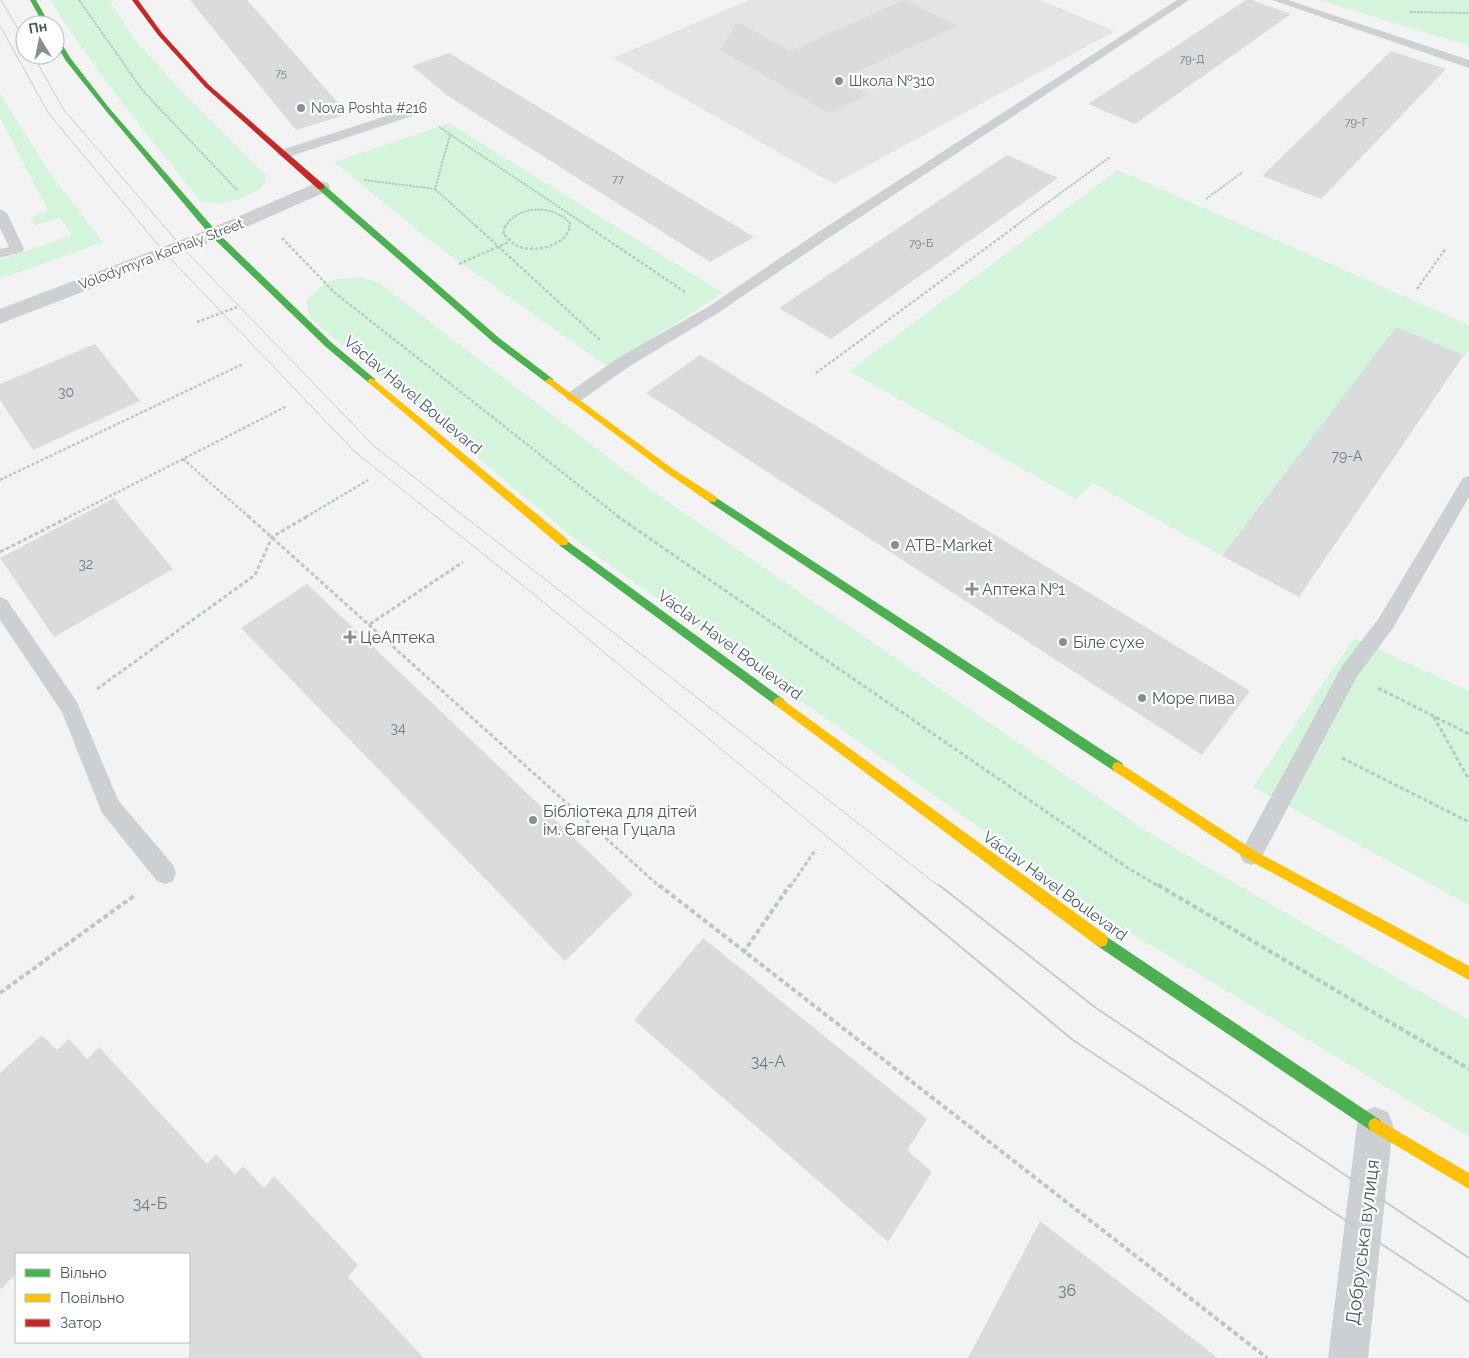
<svg xmlns="http://www.w3.org/2000/svg" width="1469" height="1358" font-family="Raleway,sans-serif">
<rect width="100%" height="100%" fill="#f3f3f3"/>
<polygon fill="#e4e4e6" points="749,0 1040,0 1115,31 834,184 613,58"/>
<g fill="#d5f4dc">
<path d="M 50,0 L 109,0 L 134,39 L 174,83 L 267,177 L 261,189 L 242,198 L 218,204 L 201,201 C 147,135 95,71 50,0 Z"/>
<polygon points="1319,0 1469,0 1469,46 1329,3"/>
<polygon points="0,94 49,172 103,242 0,279 0,260 71,235 60,218 35,225 31,217 48,211 0,117"/>
<polygon points="449,123 723,293 608,367 437,246 334,162"/>
<polygon points="1118,170 1469,325 1469,350 1464,355 1396,327 1222,556 1093,483 1076,499 849,371"/>
<path d="M 360,277 L 379,283 L 651,490 L 1151,834 L 1469,1020 L 1469,1137 L 1114,923 L 586,548 L 310,318 L 306,301 C 325,280 332,278 360,277 Z"/>
<polygon points="1354,638 1469,691 1469,905 1253,787"/>
</g>
<g fill="#dadbdc">
<polygon points="190,0 247,0 348,114 296,130"/>
<polygon points="904,0 958,26 841,79 868,95 829,113 720,50 737,22 790,51"/>
<polygon points="1246,0 1252,0 1291,14 1135,124 1088,104"/>
<polygon points="1391,51 1446,69 1321,199 1262,176"/>
<polygon points="449,53 754,237 710,262 448,96 412,66"/>
<polygon points="1007,155 1058,178 831,339 779,308"/>
<polygon points="1396,327 1464,355 1299,597 1222,556"/>
<polygon points="95,344 140,401 33,450 0,400 0,384"/>
<polygon points="700,355 1250,691 1202,755 646,393"/>
<polygon points="114,498 173,569 54,637 0,558"/>
<polygon points="307,584 633,894 565,961 241,628"/>
<polygon points="703,938 927,1119 907,1150 932,1172 888,1242 634,1020"/>
<polygon points="42,1035 57,1050 69,1039 87,1059 99,1047 207,1164 216,1154 235,1175 243,1166 264,1188 274,1176 358,1265 348,1277 424,1358 189,1358 189,1254 16,1254 16,1274 0,1290 0,1073"/>
<polygon points="1040,1221 1218,1358 968,1358"/>
</g>
<g fill="none" stroke-linecap="round" stroke-linejoin="round">
<g stroke="#b9c8c1" stroke-width="2" stroke-dasharray="2.5 1" stroke-linecap="butt">
<polyline points="79,0 143,91 237,190"/>
<polyline points="1410,12 1469,13"/>
<polyline points="439,127 589,227"/>
<polyline points="364,180 435,189 450,135"/>
<polyline points="435,189 477,227"/>
<polyline points="1206,199 1243,172"/>
<path d="M 505,227 C 518,204 554,205 570,223 L 569,227"/>
<polyline points="1014,227 1110,157"/>
</g>
<g stroke="#b9c8c1" stroke-width="2.5" stroke-dasharray="3 2" stroke-linecap="butt">
<polyline points="476,226 600,340"/>
<path d="M 505,226 L 503,234 C 507,237 511,242 515,245 C 532,254 566,247 570,226"/>
<polyline points="587,226 685,292"/>
<polyline points="282,238 334,292 619,517"/>
<polyline points="459,264 509,242"/>
<polyline points="1417,289 1446,248"/>
<polyline points="197,322 237,307"/>
<polyline points="816,373 1016,226"/>
<polyline points="183,459 249,517"/>
<polyline points="0,480 243,364"/>
<polyline points="69,517 287,406"/>
<polyline points="306,517 368,480"/>
</g>
<g stroke="#b9c8c1" stroke-width="3" stroke-dasharray="4 2.5" stroke-linecap="butt">
<polyline points="248,516 660,887"/>
<polyline points="617,516 1128,868 1160,887"/>
<polyline points="0,552 71,516"/>
<polyline points="370,624 463,562"/>
<polyline points="1378,688 1469,734"/>
<polyline points="97,689 255,575 272,537 308,516"/>
<polyline points="1434,717 1469,780"/>
<polyline points="1342,758 1469,822"/>
<polyline points="790,887 816,849"/>
</g>
<g stroke="#b9c8c1" stroke-width="4" stroke-dasharray="5 3" stroke-linecap="butt">
<polyline points="659,885 1267,1358"/>
<polyline points="1158,885 1469,1069"/>
<polyline points="743,953 790,885"/>
<polyline points="0,993 135,895"/>
</g>
<g fill="#ccd0d2" fill-rule="evenodd">
<polygon points="1177,0 1189,0 827,239 718,313 630,366 580,401 568,401 566,397 568,393 618,358 708,307 817,233"/>
<polygon points="1272,0 1288,0 1469,60 1469,68"/>
<polygon points="414,107 418,108 420,111 418,114 288,157 283,158 277,154 278,151"/>
<polygon points="0,209 7,213 24,249 22,252 0,258 0,249 9,247 0,228"/>
<polygon points="1469,476 1469,497 1393,628 1356,678 1259,862 1251,865 1243,862 1240,855 1243,848 1342,666 1379,618 1463,478"/>
<polygon points="0,597 7,600 77,702 118,800 173,865 176,873 173,881 165,884 157,881 102,813 62,712 0,620"/>
</g>
<g fill="#ccd0d2" fill-rule="evenodd">
<polygon points="321,181 328,183 330,187 328,191 221,238 0,324 0,309 207,230"/>
<polygon points="1375,1107 1388,1112 1393,1125 1368,1358 1328,1358 1357,1125 1362,1112"/>
</g>
<g fill="#4caf50" fill-rule="evenodd">
<polygon points="30,0 36,0 50,25 44,25"/>
<polygon points="55,36 58,38 71,59 110,109 217,232 332,343 375,379 375,383 369,383 326,347 211,236 106,111 66,61 55,43"/>
<polygon points="318,185 324,185 499,338 553,379 553,383 547,383 493,342 318,189"/>
<polygon points="712,495 1122,763 1124,767 1122,771 1118,772 1114,771 709,502 707,499"/>
<polygon points="563,538 783,699 785,702 783,705 779,707 775,705 559,545 558,542 559,539"/>
<polygon points="1101,933 1380,1120 1382,1125 1380,1130 1375,1132 1370,1130 1096,945 1094,940 1096,935"/>
</g>
<g fill="#ffc107" fill-rule="evenodd">
<polygon points="372,378 567,539 568,542 567,545 559,545 369,383 367,381"/>
<polygon points="550,378 673,469 715,496 717,499 715,502 709,502 667,473 547,383 545,381"/>
<polygon points="779,697 1106,935 1108,940 1106,945 1101,947 1096,945 775,705 773,702 775,699"/>
<polygon points="1118,762 1255,851 1469,966 1469,980 1247,859 1114,771 1112,767 1114,763"/>
<polygon points="1375,1118 1469,1173 1469,1189 1370,1130 1368,1125 1370,1120"/>
</g>
<polygon fill="#c62828" fill-rule="evenodd" points="132,0 138,0 162,33 209,85 324,185 324,189 318,189 205,87 158,35"/>
<g stroke="#c7cacc" stroke-width="1">
<polyline points="1,0 25,41"/>
<polyline points="0,26 49,114 165,253 355,452 536,596 888,887"/>
<polyline points="33,55 64,110 182,247 374,446 940,887"/>
</g>
<g stroke="#c7cacc" stroke-width="2">
<polyline points="886,885 1073,1040 1469,1302"/>
<polyline points="939,885 1096,1008 1469,1258"/>
</g>
</g>
<g fill="#839095" stroke="#fff" stroke-width="2">
<circle cx="839" cy="81" r="5"/>
<circle cx="301" cy="108" r="5"/>
<circle cx="895" cy="545" r="5"/>
<path d="M969.5 581.5h5v5h5v5h-5v5h-5v-5h-5v-5h5z"/>
<path d="M347.5 629.5h5v5h5v5h-5v5h-5v-5h-5v-5h5z"/>
<circle cx="1063" cy="642" r="5"/>
<circle cx="1142" cy="698" r="5"/>
<circle cx="533" cy="820" r="5"/>
</g>
<g text-anchor="middle" dominant-baseline="central" stroke-width="4.5" stroke-linejoin="round" paint-order="stroke">
<g font-size="11" fill="#6c7b81">
<text x="1192" y="59">79-Д</text>
<text x="281" y="73">75</text>
<text x="1356" y="122">79-Г</text>
<text x="618" y="179">77</text>
<text x="921" y="243">79-Б</text>
</g>
<g font-size="14" fill="#475a62" stroke="#fff" text-anchor="start">
<text x="849" y="81">Школа №310</text>
<text x="311" y="108">Nova Poshta #216</text>
</g>
<g font-size="14" fill="#475a62" stroke="#fff">
<text transform="translate(161 254) rotate(-21)">Volodymyra Kachaly Street</text>
</g>
<g font-size="14" fill="#6c7b81">
<text x="66" y="392">30</text>
<text x="1347" y="456">79-А</text>
<text x="86" y="564">32</text>
<text x="398" y="728">34</text>
</g>
<g font-size="16" fill="#475a62" stroke="#fff">
<text transform="translate(413 395) rotate(40)">Václav Havel Boulevard</text>
<text transform="translate(730 645) rotate(36)">Václav Havel Boulevard</text>
<text transform="translate(1055 886) rotate(36)">Václav Havel Boulevard</text>
</g>
<g font-size="16" fill="#475a62" stroke="#fff" text-anchor="start">
<text x="905" y="545">ATB-Market</text>
<text x="982" y="589">Аптека №1</text>
<text x="360" y="637">ЦеАптека</text>
<text x="1073" y="642">Біле сухе</text>
<text x="1152" y="698">Море пива</text>
<text x="543" y="811">Бібліотека для дітей<tspan x="543" dy="18">ім. Євгена Гуцала</tspan></text>
</g>
<g font-size="16" fill="#6c7b81">
<text x="768" y="1061">34-А</text>
<text x="150" y="1203">34-Б</text>
<text x="1067" y="1290">36</text>
</g>
<g font-size="19" fill="#475a62" stroke="#fff">
<text transform="translate(1362 1242) rotate(-83)">Добруська вулиця</text>
</g>
</g>
<rect x="15" y="1253" width="175" height="90" fill="#ffffff" stroke="#b5bdc0"/>
<rect x="25" y="1269" width="25" height="8" fill="#4caf50" stroke="#b5bdc0"/>
<text x="60" y="1278" font-size="15" fill="#475a62">Вільно</text>
<rect x="25" y="1294" width="25" height="8" fill="#ffc107" stroke="#b5bdc0"/>
<text x="60" y="1303" font-size="15" fill="#475a62">Повільно</text>
<rect x="25" y="1319" width="25" height="8" fill="#c62828" stroke="#b5bdc0"/>
<text x="60" y="1328" font-size="15" fill="#475a62">Затор</text>
<g transform="translate(40 40) rotate(350)"><circle r="24" fill="#ffffff" stroke="#b5bdc0"/>
<path d="M0-4L9 19L0 12L-9 19Z" fill="#839095"/>
<text y="-8" font-size="14" font-weight="bold" text-anchor="middle" fill="#475a62">Пн</text>
</g>
</svg>
